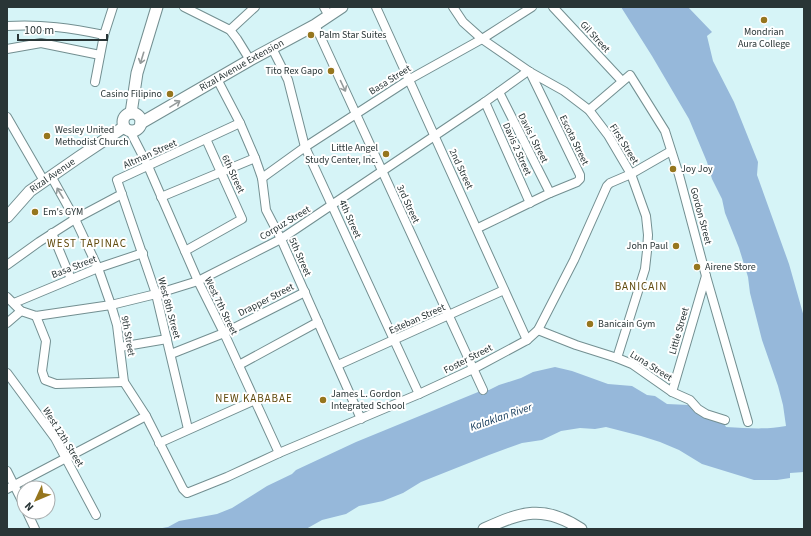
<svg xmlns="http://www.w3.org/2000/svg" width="811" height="536" font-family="'Source Sans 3',sans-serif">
<rect width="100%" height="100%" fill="#d6f4f7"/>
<path fill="#96b8da" d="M 621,7 L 688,7 L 712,32 L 707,36 L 713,61 L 734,102 L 758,162 L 757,175 L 789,264 L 804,317 L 804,472 L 790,473 L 790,478 L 777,480 L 754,480 L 702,464 L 679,450 L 660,442 L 641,436 L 606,427 L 595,429 L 580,428 L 561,431 L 542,440 L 522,443 L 489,455 L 421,482 L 403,493 L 383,501 L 359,506 L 346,514 L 322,520 L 306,529 L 157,529 L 168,527 L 179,521 L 217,514 L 232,508 L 267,486 L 292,474 L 296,470 L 356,442 L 483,390 L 489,390 L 499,385 L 521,378 L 533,372 L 555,367 L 572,371 L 608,384 L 632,386 L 647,395 L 655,396 L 667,404 L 689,405 L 724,423 L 726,427 C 749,428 763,430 786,426 L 783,405 L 778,386 L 762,340 L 750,293 L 748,277 L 739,248 L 725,213 L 722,199 L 712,179 L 707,162 L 689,119 L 652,56 Z"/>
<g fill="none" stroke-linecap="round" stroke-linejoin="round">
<g stroke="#738f91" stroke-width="10">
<g id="minor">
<polyline points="184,7 230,30 237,39 250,60"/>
<polyline points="324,7 329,16"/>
<polyline points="376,7 527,340"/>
<polyline points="453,7 463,22 482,39 530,72 564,91 589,110 608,135 631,174 646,216 648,235 647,251 645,269 617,358"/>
<polyline points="553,7 622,81"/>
<polyline points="315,25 483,390"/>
<path d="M 7,26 C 42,24 71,28 104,35"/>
<polyline points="230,30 255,7"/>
<polyline points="272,48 288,80 305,147 419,394"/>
<polyline points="7,49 41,43 100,55"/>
<polyline points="217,79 240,123 255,158 262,178 266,210 281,239 361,419"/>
<polyline points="95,82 104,35 113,7"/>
<polyline points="499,92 550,193"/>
<polyline points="485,102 530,203"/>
<polyline points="589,110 630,75 665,131 679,175 706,276 748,422"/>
<polyline points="7,117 44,181"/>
<polyline points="130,131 148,166 198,281 224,333 279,453"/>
<polyline points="51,176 75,219 98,268 111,305 117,325 124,382 146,416 183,489 187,493 227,477 279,453 419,394 473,369 527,340 538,330 574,260 607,186 610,183 631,174 671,151"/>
<polyline points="262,178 305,147 410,79 482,39 532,7"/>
<polyline points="161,197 255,158"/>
<polyline points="478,228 550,193 577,182 580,179 580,175 530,72"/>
<polyline points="52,233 71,279"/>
<polyline points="185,251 242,219 206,139"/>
<polyline points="7,265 39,242 75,219 122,194"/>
<polyline points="7,297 21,311 36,316 111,305 156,294 198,281 281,239 485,102 528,71"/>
<polyline points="14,303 98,268 143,253"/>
<polyline points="36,316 46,341 42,371 45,380 56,384 124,382"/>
<polyline points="7,323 21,311"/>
<polyline points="538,330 576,345 617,358 632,364 672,392 690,400 698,409 706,414 725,420"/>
<polyline points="120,347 167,339"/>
<polyline points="171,354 224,333 305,292"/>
<polyline points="239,365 318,322"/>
<polyline points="338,365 504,290"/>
<polyline points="7,373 55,438 96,515"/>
<polyline points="672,392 706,276"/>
<polyline points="188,429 156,294 117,180 240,123"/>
<polyline points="159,443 255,400"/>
<polyline points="7,471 24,505"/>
<polyline points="7,489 146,416"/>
<polyline points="27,512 35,529"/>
</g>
</g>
<g stroke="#738f91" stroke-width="13">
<g id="major">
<circle cx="132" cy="122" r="9"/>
<polyline points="131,113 137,73 157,7"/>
<path id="s1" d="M 141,123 L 250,60 L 315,25 L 342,7"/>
<path id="s2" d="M 7,217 L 30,191 L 79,157 L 124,127"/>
<path d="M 484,529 C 522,512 543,504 581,529"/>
</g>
</g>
<use href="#minor" stroke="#fff" stroke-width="8"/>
<use href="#major" stroke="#fff" stroke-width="11"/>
</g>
<defs><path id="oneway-shaft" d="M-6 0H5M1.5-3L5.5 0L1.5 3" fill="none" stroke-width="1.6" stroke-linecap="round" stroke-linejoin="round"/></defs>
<g stroke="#949a9a">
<use href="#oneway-shaft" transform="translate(142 58) rotate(107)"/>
<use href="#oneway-shaft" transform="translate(343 86) rotate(65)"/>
<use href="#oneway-shaft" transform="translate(175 104) rotate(-31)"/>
<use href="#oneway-shaft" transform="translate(60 193) rotate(-121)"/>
</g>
<g fill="#96761e" stroke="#fff" stroke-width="1.5">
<circle cx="764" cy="20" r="4"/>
<circle cx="311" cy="35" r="4"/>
<circle cx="331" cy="71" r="4"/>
<circle cx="170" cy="94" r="4"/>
<circle cx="47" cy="136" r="4"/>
<circle cx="386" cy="154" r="4"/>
<circle cx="673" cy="169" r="4"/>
<circle cx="35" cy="212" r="4"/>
<circle cx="676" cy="246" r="4"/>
<circle cx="697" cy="267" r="4"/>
<circle cx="590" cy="324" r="4"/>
<circle cx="323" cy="400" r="4"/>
</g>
<g text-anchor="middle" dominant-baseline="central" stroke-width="4" stroke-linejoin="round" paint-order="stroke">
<g font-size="10" fill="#293536" stroke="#fff" text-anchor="start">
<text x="764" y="32" text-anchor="middle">Mondrian<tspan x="764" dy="12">Aura College</tspan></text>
<text x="319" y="35">Palm Star Suites</text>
<text x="323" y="71" text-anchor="end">Tito Rex Gapo</text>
<text x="162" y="94" text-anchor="end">Casino Filipino</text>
<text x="55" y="130">Wesley United<tspan x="55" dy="12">Methodist Church</tspan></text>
<text x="378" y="148" text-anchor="end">Little Angel<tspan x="378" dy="12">Study Center, Inc.</tspan></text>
<text x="681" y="169">Joy Joy</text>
<text x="43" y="212">Em's GYM</text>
<text x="668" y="246" text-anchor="end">John Paul</text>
<text x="705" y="267">Airene Store</text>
<text x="598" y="324">Banicain Gym</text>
<text x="331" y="394">James L. Gordon<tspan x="331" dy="12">Integrated School</tspan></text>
</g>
<g font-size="10" fill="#293536" stroke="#fff">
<text transform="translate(595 37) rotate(47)">Gil Street</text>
<text stroke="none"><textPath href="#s1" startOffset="116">Rizal Avenue Extension</textPath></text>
<text transform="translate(390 80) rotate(-32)">Basa Street</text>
<text transform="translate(533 138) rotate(63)">Davis I Street</text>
<text transform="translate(574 140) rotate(64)">Escota Street</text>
<text transform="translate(624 144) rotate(58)">First Street</text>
<text transform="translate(517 149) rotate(66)">Davis 2 Street</text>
<text transform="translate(150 154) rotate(-24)">Altman Street</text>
<text transform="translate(461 169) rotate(65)">2nd Street</text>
<text transform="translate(233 174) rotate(65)">6th Street</text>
<text stroke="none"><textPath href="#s2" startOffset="62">Rizal Avenue</textPath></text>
<text transform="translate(408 204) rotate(65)">3rd Street</text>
<text transform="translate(701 216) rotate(75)">Gordon Street</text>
<text transform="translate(350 219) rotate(66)">4th Street</text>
<text transform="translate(285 223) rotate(-31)">Corpuz Street</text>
<text transform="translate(300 257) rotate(66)">5th Street</text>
<text transform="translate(74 267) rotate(-21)">Basa Street</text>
<text transform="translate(266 300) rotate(-27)">Drapper Street</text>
<text transform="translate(221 306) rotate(64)">West 7th Street</text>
<text transform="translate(169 308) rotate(75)">West 8th Street</text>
<text transform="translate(417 319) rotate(-24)">Esteban Street</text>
<text transform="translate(679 331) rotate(-74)">Little Street</text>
<text transform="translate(128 336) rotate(80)">9th Street</text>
<text transform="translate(468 359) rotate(-27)">Foster Street</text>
<text transform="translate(651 366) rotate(32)">Luna Street</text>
<text transform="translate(63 437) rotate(58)">West 12th Street</text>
</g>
<g font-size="11" letter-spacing="1" fill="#604a0d" stroke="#fff">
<text x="87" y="243">WEST TAPINAC</text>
<text x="641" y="286">BANICAIN</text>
<text x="254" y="398">NEW KABABAE</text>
</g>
<g font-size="11" font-style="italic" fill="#0f3657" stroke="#fff">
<text transform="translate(501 417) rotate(-19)">Kalaklan River</text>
</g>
</g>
<rect width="811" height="536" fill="none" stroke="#293536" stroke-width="16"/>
<g transform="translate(36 500) rotate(226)"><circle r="19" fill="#ffffff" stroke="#a9aeaf"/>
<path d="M0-3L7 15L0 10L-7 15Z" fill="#96761e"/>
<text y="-6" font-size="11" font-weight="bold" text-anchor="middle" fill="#293536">N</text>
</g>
<path d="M18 34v6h89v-6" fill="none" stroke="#293536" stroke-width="2"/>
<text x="24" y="34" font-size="12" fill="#293536" stroke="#ffffff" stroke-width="3" paint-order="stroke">100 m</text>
</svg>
